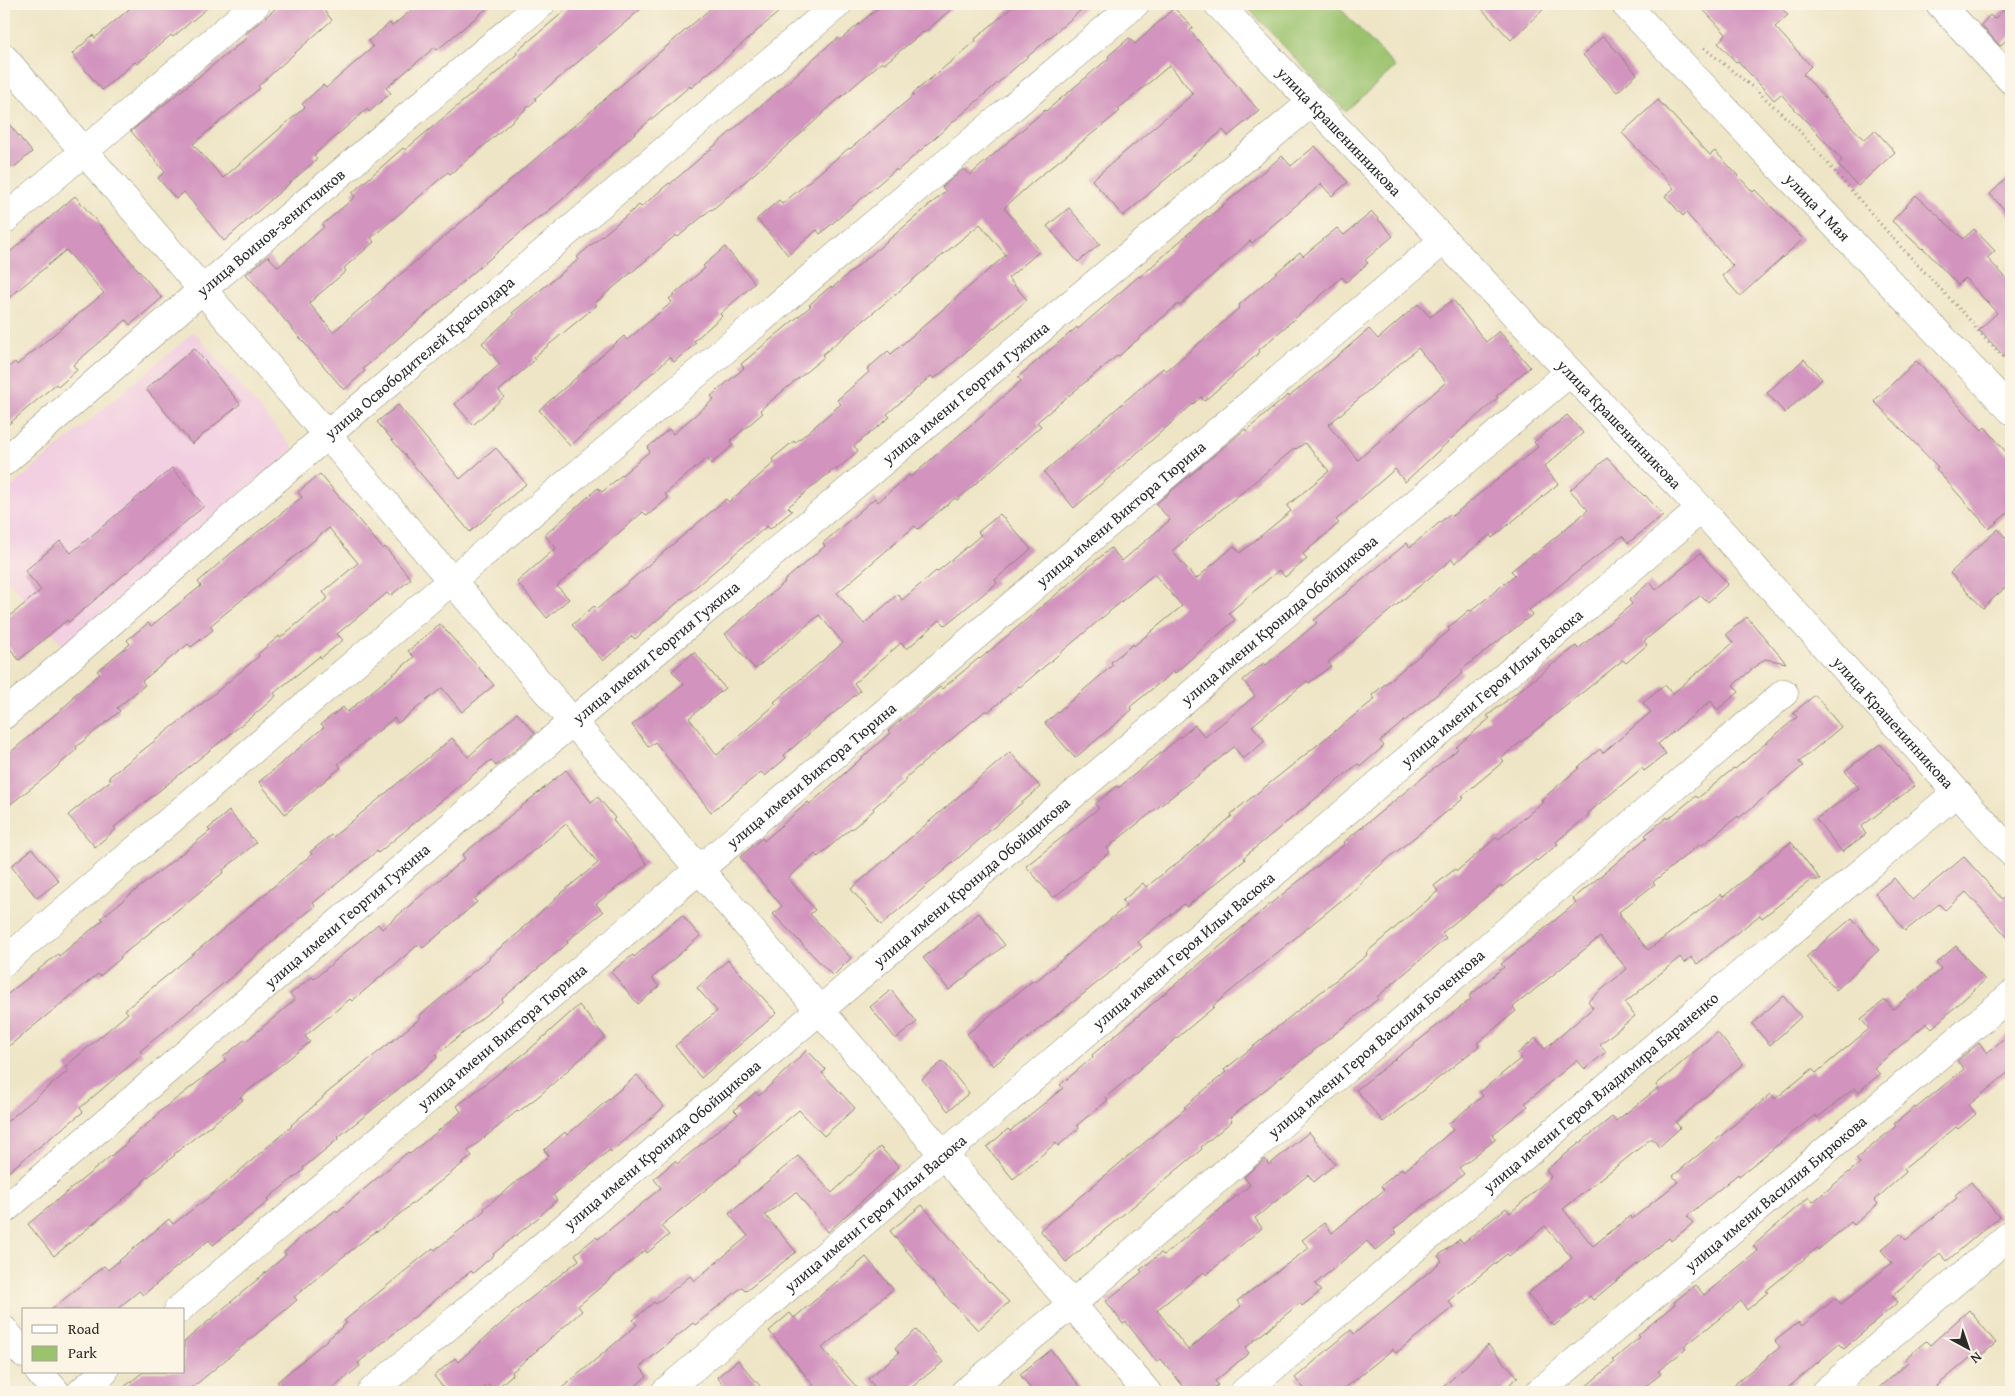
<svg xmlns="http://www.w3.org/2000/svg" width="2015" height="1396" font-family="'Gentium Book Plus',serif">
<rect width="100%" height="100%" fill="#fcf5e5"/>
<filter id="ink" filterUnits="userSpaceOnUse"><feTurbulence type="fractalNoise" baseFrequency=".02" numOctaves="2"/><feDisplacementMap in="SourceGraphic" scale="10" xChannelSelector="R" yChannelSelector="G"/><feConvolveMatrix kernelMatrix="1 2 1 2 8 2 1 2 1" color-interpolation-filters="sRGB"/></filter>
<filter id="wash" filterUnits="userSpaceOnUse"><feTurbulence type="fractalNoise" baseFrequency=".0096" numOctaves="4" result="noise"/><feDisplacementMap in="SourceGraphic" scale="20" xChannelSelector="R" yChannelSelector="G"/><feGaussianBlur stdDeviation="1.12" result="paint"/><feColorMatrix in="noise" values="0 0 0 0 0 0 0 0 0 0 0 0 0 0 0 0 0 1.4 0 .05"/><feComposite in="paint" operator="in"/></filter>
<g filter="url(#wash)">
<rect width="100%" height="100%" fill="#eee5c6"/>
<polygon fill="#f2cfe1" points="194,332 294,449 63,645 4,576 4,493"/>
<polygon fill="#9bc36e" stroke="#63774c" points="1244,4 1336,4 1395,67 1346,112"/>
<g id="blocks">
<g fill="#d293be" fill-rule="evenodd">
<polygon points="135,4 212,4 173,37 171,35 137,64 135,62 102,90 72,54 93,35 95,38"/>
<polygon points="281,4 319,4 332,20 258,86 260,88 193,144 223,178 305,107 302,104 323,85 326,88 373,47 368,41 390,23 392,26 419,4 492,4 437,50 435,47 386,88 391,93 369,112 367,109 314,155 317,159 224,241 184,192 176,199 158,178 165,172 131,131 247,38 244,35"/>
<polygon points="573,4 647,4 535,98 536,100 486,144 450,174 448,172 371,238 374,242 344,268 346,271 309,303 333,332 716,4 788,4 713,69 691,88 690,86 634,134 563,199 541,217 540,216 466,279 363,369 365,371 344,390 246,274 268,256 278,267 324,227 322,225 355,197 352,193 403,148 405,150 485,83 517,54 516,52"/>
<polygon points="883,4 957,4 924,33 923,32 884,64 882,62 835,102 804,131 712,210 711,209 678,237 676,235 595,303 597,305 533,358 535,360 499,391 504,397 473,425 455,404 500,364 482,343 514,315 512,313 579,259 577,257 639,205 641,207 669,183 670,184 784,86 816,56 838,38 840,40"/>
<polygon points="1016,4 1088,4 897,171 896,169 820,234 817,230 788,255 757,219 779,200 782,204 849,148 850,149 914,95 912,94 976,41 975,39"/>
<polygon points="1477,4 1549,4 1511,40"/>
<polygon points="1698,4 1778,4 1788,15 1775,27 1811,66 1803,74 1864,140 1875,130 1895,152 1858,186 1838,165 1842,160 1781,94 1774,100 1738,61 1736,62 1718,43 1726,34"/>
<polygon points="2010,4 2011,4 2011,35 2000,46 1981,25 1990,15 1994,19"/>
<polygon points="1174,8 1193,27 1190,31 1259,111 1228,136 1223,130 1123,216 1092,180 1193,94 1170,65 1118,109 1120,111 1034,181 1004,208 1040,251 1008,278 1027,300 934,379 931,376 887,414 890,417 854,446 858,451 836,470 835,468 788,507 792,511 770,529 767,526 635,639 632,636 603,661 572,625 594,606 597,609 726,499 729,502 775,462 772,459 794,441 795,443 841,404 837,400 869,372 867,369 888,351 891,354 1006,255 980,224 822,355 824,357 760,410 763,413 730,441 733,445 711,464 707,458 665,494 668,498 647,516 643,512 557,586 569,599 547,618 517,582 556,548 545,535 598,488 602,492 650,451 647,448 669,429 673,434 714,399 711,396 744,368 741,364 811,306 809,305 831,286 832,288 946,191 942,187 964,169 970,175 1045,110 1046,111 1109,58 1108,56 1129,38 1135,44"/>
<polygon points="1603,36 1637,74 1617,92 1583,55"/>
<polygon points="1658,100 1710,155 1715,151 1753,192 1755,190 1803,239 1740,296 1722,276 1733,266 1686,213 1683,216 1665,196 1674,188 1622,133"/>
<polygon points="4,118 32,152 13,168 4,158"/>
<polygon points="1315,146 1348,182 1332,196 1321,184 1252,243 1250,241 1179,306 1178,304 1119,356 1118,355 1037,422 1041,426 957,500 955,498 918,529 915,526 837,593 864,624 898,594 902,600 936,571 937,572 981,535 978,532 1000,514 1031,549 995,580 997,583 945,625 940,620 907,649 901,643 854,683 860,691 784,755 786,758 765,776 761,772 711,812 655,742 649,747 632,725 684,684 672,671 694,652 725,688 689,718 717,755 776,704 774,702 843,643 819,615 755,669 725,634 785,582 784,581 825,546 823,543 875,498 878,502 909,475 911,477 1021,381 1018,377 1077,327 1078,329 1139,276 1140,277 1208,216 1209,217 1282,156 1291,166"/>
<polygon points="2011,174 2011,217 1990,194"/>
<polygon points="1916,195 1963,239 1974,229 1995,251 1987,258 2011,283 2011,363 1979,330 1997,313 1965,278 1958,285 1923,248 1922,249 1892,221"/>
<polygon points="75,196 162,298 130,325 126,320 73,365 77,370 58,387 56,384 4,428 4,371 15,362 17,365 104,293 66,250 4,302 4,257"/>
<polygon points="1069,208 1100,244 1078,262 1047,226"/>
<polygon points="1372,212 1393,236 1365,260 1368,263 1346,282 1342,277 1259,350 1260,352 1226,382 1204,401 1201,397 1074,508 1044,472 1163,368 1166,371 1209,335 1240,307 1239,305 1300,252 1303,256 1337,228 1344,235"/>
<polygon points="725,247 755,283 720,314 722,316 694,341 696,343 674,362 670,357 570,446 539,410 624,336 627,340 672,302 669,299 705,268 703,266"/>
<path d="M 1453,300 L 1486,342 L 1499,331 L 1530,367 L 1496,396 L 1498,398 L 1463,428 L 1405,482 L 1395,469 L 1336,520 L 1339,523 L 1303,554 L 1307,559 L 1285,577 L 1279,570 L 1229,613 L 1235,620 L 1175,673 L 1174,671 L 1130,707 L 1132,710 L 1075,758 L 1045,723 L 1113,665 L 1111,662 L 1133,644 L 1134,646 L 1182,606 L 1154,574 L 1020,687 L 1019,686 L 988,712 L 986,710 L 904,779 L 906,781 L 873,808 L 874,810 L 852,829 L 851,828 L 818,857 L 815,854 L 788,878 L 815,910 L 810,914 L 851,958 L 833,976 L 773,914 L 782,906 L 740,857 L 762,838 L 764,841 L 808,802 L 810,804 L 890,733 L 888,731 L 940,687 L 942,689 L 979,658 L 980,659 L 1111,548 L 1122,561 L 1170,520 L 1156,504 L 1245,429 L 1246,431 L 1288,395 L 1289,397 L 1369,329 L 1378,339 L 1418,304 L 1430,317 ZM 1418,348 L 1446,382 L 1358,460 L 1328,425 ZM 1305,443 L 1329,471 L 1287,506 L 1291,511 L 1240,553 L 1234,546 L 1196,579 L 1172,551 L 1295,448 L 1296,449 Z"/>
<polygon points="194,348 240,404 192,444 146,389"/>
<polygon points="1804,359 1822,379 1785,413 1767,393"/>
<polygon points="1916,361 1982,430 1985,427 2011,458 2011,510 1989,529 1936,469 1938,467 1874,401"/>
<polygon points="398,405 460,479 496,448 526,484 470,532 377,422"/>
<polygon points="1567,415 1583,433 1544,467 1558,484 1492,538 1490,535 1455,563 1452,559 1328,662 1331,666 1309,683 1307,681 1252,726 1265,741 1243,759 1234,747 1107,848 1110,852 1053,898 1026,866 1099,808 1095,804 1117,786 1118,788 1195,725 1205,737 1255,696 1243,680 1264,663 1266,665 1317,623 1314,620 1407,543 1410,547 1450,514 1452,516 1487,488 1538,447 1534,442"/>
<polygon points="1607,458 1644,496 1645,495 1663,515 1628,543 1622,536 1529,610 1533,614 1461,670 1463,673 1380,741 1384,746 1361,766 1358,764 1244,857 1245,860 1224,877 1186,907 1184,904 1138,942 1142,947 993,1066 967,1034 1034,980 1035,982 1126,906 1122,901 1143,883 1146,887 1182,859 1232,816 1231,814 1375,699 1372,695 1450,630 1448,628 1469,610 1471,611 1515,575 1511,571 1533,554 1534,555 1588,510 1570,490"/>
<polygon points="172,468 204,506 69,622 67,620 19,660 4,641 4,621 41,590 25,571 60,541 71,553"/>
<polygon points="320,474 383,549 385,547 411,579 390,596 387,593 337,634 343,640 321,658 320,656 274,693 276,696 255,714 114,827 116,829 95,847 68,815 111,780 109,777 214,694 259,656 258,654 279,636 280,638 328,598 323,592 358,563 329,528 210,626 213,630 191,647 188,644 142,681 145,685 117,708 120,711 76,747 77,749 48,775 4,809 4,758 73,699 72,697 100,674 97,671 130,644 127,640 148,623 151,626 201,586 198,582 230,554 302,497 298,492"/>
<polygon points="1998,529 2011,544 2011,582 1983,608 1950,573"/>
<polygon points="1700,553 1728,584 1708,602 1701,595 1644,641 1647,645 1626,663 1623,660 1501,758 1504,761 1462,796 1464,798 1391,856 1359,884 1360,885 1245,979 1213,1006 1214,1007 1106,1097 1108,1100 1077,1125 1079,1128 1058,1146 1056,1143 1013,1179 987,1147 1008,1129 1010,1131 1063,1088 1060,1085 1093,1057 1092,1055 1269,905 1345,844 1344,842 1383,810 1458,749 1456,747 1490,718 1487,716 1576,646 1578,649 1632,604 1629,600 1650,582 1656,590"/>
<polygon points="1747,617 1786,663 1765,659 1733,685 1739,692 1717,710 1711,701 1658,744 1666,754 1644,771 1642,768 1588,813 1589,815 1556,842 1558,844 1537,861 1536,860 1502,887 1501,885 1442,933 1446,938 1377,997 1378,999 1230,1118 1232,1121 1201,1147 1202,1149 1066,1262 1040,1230 1186,1108 1184,1107 1226,1072 1224,1070 1367,955 1366,953 1438,891 1434,886 1455,869 1457,871 1497,837 1499,839 1543,802 1541,800 1579,768 1578,767 1600,749 1603,753 1651,712 1643,703 1665,685 1672,694 1733,643 1726,634"/>
<polygon points="440,624 494,685 462,712 442,688 398,723 394,718 338,764 341,767 285,814 259,782 324,727 321,724 343,707 347,712 414,657 408,651"/>
<polygon points="1815,695 1841,727 1799,762 1803,766 1739,818 1738,816 1701,846 1700,844 1653,882 1655,884 1619,912 1621,914 1619,915 1648,950 1721,894 1723,897 1791,842 1821,880 1811,880 1762,918 1760,915 1697,964 1691,957 1685,963 1680,957 1625,1003 1635,1016 1600,1044 1606,1052 1585,1069 1577,1060 1525,1103 1528,1106 1492,1135 1496,1139 1459,1168 1464,1174 1394,1229 1397,1233 1375,1251 1367,1241 1315,1284 1321,1291 1302,1306 1300,1303 1245,1348 1249,1353 1215,1381 1218,1385 1209,1392 1188,1392 1161,1359 1157,1362 1126,1322 1123,1324 1106,1301 1142,1272 1140,1270 1161,1253 1164,1255 1250,1185 1244,1177 1265,1159 1269,1165 1309,1132 1335,1164 1314,1182 1308,1175 1255,1218 1262,1228 1206,1275 1204,1272 1157,1310 1188,1350 1241,1306 1237,1301 1309,1248 1302,1240 1324,1223 1332,1233 1384,1190 1381,1186 1402,1168 1404,1171 1453,1130 1448,1124 1483,1096 1480,1092 1521,1058 1517,1054 1536,1038 1545,1049 1593,1008 1588,1001 1627,969 1600,937 1513,1007 1516,1011 1477,1043 1479,1046 1383,1122 1356,1090 1471,999 1469,996 1504,967 1501,964 1576,903 1573,899 1647,837 1645,835 1667,817 1668,819 1696,796 1698,798 1734,768 1735,769 1797,717 1793,713"/>
<polygon points="517,713 535,733 496,766 491,760 378,853 377,851 313,903 315,906 240,969 240,970 140,1051 143,1054 80,1108 83,1112 4,1175 4,1124 68,1071 65,1067 128,1013 125,1010 227,926 312,854 310,852 331,835 333,837 452,738 468,757"/>
<polygon points="1880,744 1914,786 1861,827 1866,834 1842,852 1816,819 1859,788 1845,771"/>
<polygon points="1010,752 1040,787 881,925 851,889"/>
<polygon points="566,770 591,802 598,797 615,818 613,820 647,864 596,904 603,912 567,941 568,943 502,999 503,1001 436,1055 437,1058 337,1138 338,1139 303,1168 304,1170 267,1199 269,1201 213,1245 209,1240 143,1295 139,1291 116,1310 51,1310 104,1266 108,1270 169,1219 173,1224 209,1197 292,1126 291,1125 323,1098 322,1097 421,1018 419,1016 490,958 489,957 522,930 521,929 556,899 555,898 598,863 566,824 474,899 477,902 423,948 419,944 352,1001 350,999 305,1036 310,1042 240,1097 243,1100 174,1154 175,1155 142,1182 143,1183 54,1256 28,1224 128,1142 127,1141 159,1114 158,1113 226,1060 223,1057 244,1040 246,1041 295,1000 290,994 312,977 314,979 378,924 382,929 465,858 462,855"/>
<polygon points="229,811 256,843 223,870 224,872 120,957 121,958 100,976 98,974 4,1050 4,997 58,954 59,956 103,920 101,918 210,831 208,829"/>
<polygon points="32,849 59,881 37,898 11,866"/>
<polygon points="1964,857 2002,899 2011,892 2011,941 1966,892 1945,910 1939,904 1905,931 1875,893 1894,878 1912,900"/>
<polygon points="979,913 1005,945 949,990 923,958"/>
<polygon points="682,915 700,936 652,978 659,987 638,1004 611,972 633,955 634,957"/>
<polygon points="1852,918 1879,950 1836,990 1806,957"/>
<polygon points="1956,946 1985,980 1932,1028 1927,1023 1874,1068 1880,1074 1858,1092 1855,1088 1817,1118 1815,1115 1739,1176 1738,1174 1687,1216 1693,1223 1671,1241 1669,1238 1593,1300 1590,1296 1554,1326 1527,1294 1572,1258 1545,1226 1509,1256 1507,1254 1448,1301 1453,1307 1396,1353 1393,1349 1340,1392 1307,1392 1295,1378 1351,1330 1354,1334 1442,1261 1438,1256 1460,1239 1463,1243 1506,1208 1510,1213 1551,1177 1546,1170 1612,1117 1616,1121 1658,1088 1656,1085 1717,1032 1743,1064 1676,1122 1680,1128 1659,1147 1652,1138 1563,1209 1593,1246 1630,1216 1632,1219 1678,1182 1673,1176 1771,1094 1775,1099 1812,1069 1816,1073 1869,1029 1861,1019 1885,1000 1893,1009 1941,969 1936,963"/>
<polygon points="728,960 777,1013 701,1078 675,1046 717,1011 697,988"/>
<polygon points="891,990 917,1022 896,1039 870,1007"/>
<polygon points="1783,996 1801,1017 1770,1045 1752,1024"/>
<polygon points="579,1005 605,1037 540,1095 518,1112 517,1111 468,1151 472,1156 377,1232 376,1231 340,1259 294,1297 297,1300 187,1392 118,1392 143,1372 184,1372 184,1342 286,1255 284,1252 305,1234 336,1210 337,1212 408,1152 410,1154 461,1112 457,1106 529,1050"/>
<polygon points="2011,1032 2011,1070 1969,1105 1976,1114 1958,1129 1956,1127 1904,1169 1906,1172 1875,1200 1878,1204 1854,1225 1851,1222 1818,1250 1817,1248 1766,1291 1768,1292 1747,1310 1741,1301 1684,1347 1686,1349 1658,1371 1661,1374 1638,1392 1579,1392 1615,1362 1613,1360 1640,1337 1638,1335 1675,1304 1674,1302 1695,1285 1704,1295 1758,1251 1753,1246 1788,1215 1809,1197 1813,1202 1860,1163 1856,1159 1896,1126 1894,1124 1915,1107 1916,1108 1964,1069 1957,1061 1979,1043 1987,1053"/>
<polygon points="807,1050 826,1070 822,1073 855,1108 824,1136 799,1110 740,1160 741,1161 661,1226 669,1235 647,1253 645,1250 578,1306 582,1311 512,1372 513,1374 494,1391 488,1385 479,1392 447,1392 434,1376 455,1358 458,1362 521,1306 579,1260 575,1254 596,1237 598,1239 661,1188 654,1179 675,1161 677,1164 738,1114 734,1110 756,1092 759,1096"/>
<polygon points="943,1061 969,1093 948,1111 922,1079"/>
<polygon points="637,1075 664,1107 611,1152 610,1150 553,1195 557,1200 539,1217 493,1254 494,1255 473,1273 471,1271 392,1335 358,1363 360,1366 328,1392 286,1392 277,1382 347,1323 344,1321 433,1248 435,1250 485,1210 484,1208 549,1156 544,1150 565,1132 567,1135"/>
<polygon points="880,1147 899,1167 828,1232 796,1192 765,1215 796,1252 746,1291 742,1287 695,1325 693,1323 640,1367 647,1376 629,1392 557,1392 637,1325 633,1320 654,1302 656,1304 690,1276 694,1281 748,1236 729,1214 798,1156 832,1193"/>
<polygon points="1971,1182 1999,1217 1982,1231 1947,1261 1940,1253 1892,1296 1898,1302 1844,1349 1839,1344 1783,1392 1725,1392 1780,1347 1775,1341 1799,1322 1802,1326 1836,1298 1841,1304 1892,1263 1881,1250 1900,1234 1906,1240 1957,1198 1955,1195"/>
<polygon points="922,1205 989,1283 990,1282 1009,1302 978,1330 938,1288 890,1231"/>
<polygon points="866,1257 893,1289 822,1348 861,1392 819,1392 769,1331 790,1313 794,1318"/>
<polygon points="1969,1310 1996,1343 1975,1361 1971,1357 1930,1392 1874,1392 1908,1362 1905,1359 1926,1341 1930,1345"/>
<polygon points="916,1330 943,1362 906,1392 879,1392 868,1379 899,1353 895,1348"/>
<polygon points="1488,1345 1518,1377 1501,1392 1438,1392"/>
<polygon points="1051,1350 1067,1371 1085,1392 1033,1392 1020,1374"/>
<polygon points="738,1360 765,1392 729,1392 717,1377"/>
</g>
</g>
</g>
<g filter="url(#ink)">
<use href="#blocks" fill-opacity="0" stroke="#8c8878" stroke-width="1"/>
<g fill="none" stroke-linecap="round" stroke-linejoin="round">
<g stroke="#8c8878" stroke-width="29">
<g id="minor">
<path id="s1" d="M 1218,4 L 1701,509 L 2011,852"/>
<path id="s2" d="M 1625,4 L 2011,410"/>
<polyline points="1940,4 2011,80"/>
<polyline points="4,58 1147,1392"/>
<polyline points="4,220 256,4"/>
<path id="s3" d="M 4,462 L 202,290 L 541,4"/>
<path id="s4" d="M 4,715 L 327,435 L 838,4"/>
<polyline points="4,962 451,581 1135,4"/>
<path id="s5" d="M 4,1210 L 572,722 L 1312,102"/>
<path id="s6" d="M 178,1310 L 1444,240"/>
<polyline points="4,1330 24,1354"/>
<polyline points="39,1372 56,1392"/>
<polyline points="81,1392 104,1372"/>
<path id="s7" d="M 371,1392 L 1570,372"/>
<path id="s8" d="M 665,1392 L 1701,509"/>
<path id="s9" d="M 965,1392 L 1072,1304 L 1784,693"/>
<path id="s10" d="M 1244,1392 L 1957,792"/>
<path id="s11" d="M 1539,1392 L 2011,995"/>
<polyline points="1825,1392 2011,1234"/>
</g>
</g>
<polyline stroke="#8c8878" stroke-width="3" stroke-dasharray="1 4" stroke-linecap="butt" points="1704,48 1755,89 1795,126 1899,245 1971,321 1979,333 2011,365"/>
<use href="#minor" stroke="#fff" stroke-width="28"/>
</g>
</g>
<g text-anchor="middle" dominant-baseline="central" stroke-width="4" stroke-linejoin="round" paint-order="stroke">
<g font-size="16" fill="#2b2b2b" stroke="#fcf5e5">
<text stroke="none"><textPath href="#s1" startOffset="176">улица Крашенинникова</textPath></text>
<text stroke="none"><textPath href="#s2" startOffset="280">улица 1 Мая</textPath></text>
<text stroke="none"><textPath href="#s3" startOffset="352">улица Воинов-зенитчиков</textPath></text>
<text stroke="none"><textPath href="#s4" startOffset="548">улица Освободителей Краснодара</textPath></text>
<text stroke="none"><textPath href="#s5" startOffset="1262">улица имени Георгия Гужина</textPath></text>
<text stroke="none"><textPath href="#s1" startOffset="581">улица Крашенинникова</textPath></text>
<text stroke="none"><textPath href="#s6" startOffset="1234">улица имени Виктора Тюрина</textPath></text>
<text stroke="none"><textPath href="#s7" startOffset="1192">улица имени Кронида Обойщикова</textPath></text>
<text stroke="none"><textPath href="#s5" startOffset="858">улица имени Георгия Гужина</textPath></text>
<text stroke="none"><textPath href="#s8" startOffset="1086">улица имени Героя Ильи Васюка</textPath></text>
<text stroke="none"><textPath href="#s1" startOffset="986">улица Крашенинникова</textPath></text>
<text stroke="none"><textPath href="#s6" startOffset="829">улица имени Виктора Тюрина</textPath></text>
<text stroke="none"><textPath href="#s7" startOffset="788">улица имени Кронида Обойщикова</textPath></text>
<text stroke="none"><textPath href="#s5" startOffset="452">улица имени Георгия Гужина</textPath></text>
<text stroke="none"><textPath href="#s8" startOffset="681">улица имени Героя Ильи Васюка</textPath></text>
<text stroke="none"><textPath href="#s6" startOffset="424">улица имени Виктора Тюрина</textPath></text>
<text stroke="none"><textPath href="#s9" startOffset="539">улица имени Героя Василия Боченкова</textPath></text>
<text stroke="none"><textPath href="#s10" startOffset="466">улица имени Героя Владимира Бараненко</textPath></text>
<text stroke="none"><textPath href="#s7" startOffset="382">улица имени Кронида Обойщикова</textPath></text>
<text stroke="none"><textPath href="#s11" startOffset="309">улица имени Василия Бирюкова</textPath></text>
<text stroke="none"><textPath href="#s8" startOffset="276">улица имени Героя Ильи Васюка</textPath></text>
</g>
</g>
<rect width="2015" height="1396" fill="none" stroke="#fcf5e5" stroke-width="20"/>
<rect x="22" y="1308" width="162" height="65" fill="#fcf5e5" stroke="#a8a49b"/>
<rect x="32" y="1325" width="25" height="8" fill="#ffffff" stroke="#a8a49b"/>
<text x="68" y="1334" font-size="15" fill="#2b2b2b">Road</text>
<rect x="32" y="1346" width="25" height="15" fill="#9bc36e" stroke="#a8a49b"/>
<text x="68" y="1358" font-size="15" fill="#2b2b2b">Park</text>
<g transform="translate(1968 1348) rotate(140)" stroke="#fcf5e5" stroke-width="4" paint-order="stroke">
<path d="M0-4L9 19L0 12L-9 19Z" fill="#2b2b2b"/>
<text y="-8" font-size="14" font-weight="bold" text-anchor="middle" fill="#2b2b2b">N</text>
</g>
</svg>
